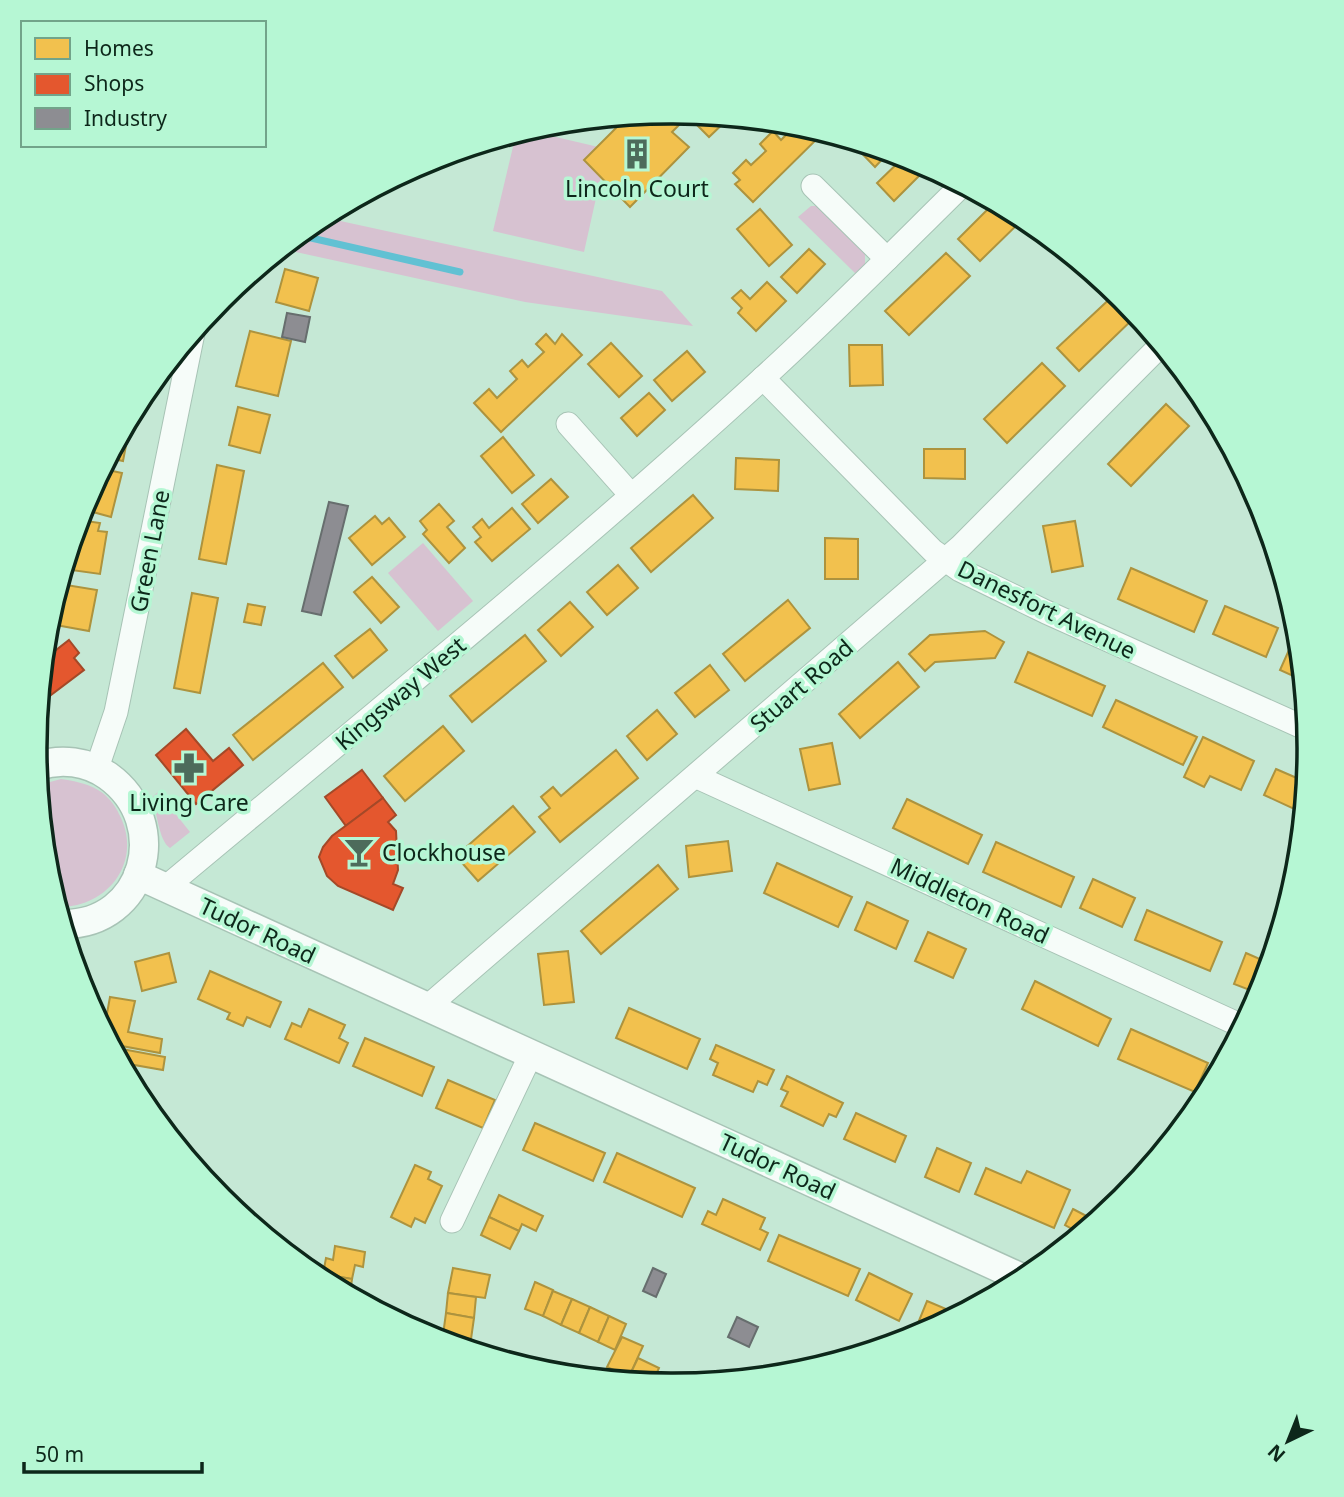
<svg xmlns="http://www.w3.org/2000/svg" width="1344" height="1497" font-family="'Noto Sans',sans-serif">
<rect width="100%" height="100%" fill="#c5e8d5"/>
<g fill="#d7c2d1">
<polygon points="526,130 607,149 584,252 493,231 516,134"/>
<polygon points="811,206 822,206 865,252 865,265 857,275 798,217"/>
<polygon points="322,217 662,291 693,326 525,302 282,249"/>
<polygon points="423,543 473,601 438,631 388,573"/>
<path d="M 61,779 C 74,781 86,783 98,790 C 107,795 115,805 119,814 C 144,861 108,908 58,907 L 47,872 L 39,785 Z"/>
<path d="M 158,792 L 190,832 L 170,848 C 158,840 158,812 151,798 Z"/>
</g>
<g fill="#f2c14e" stroke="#ad933e" stroke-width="2">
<polygon points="672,112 730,117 709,137 688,116 672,132 689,147 630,207 584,160 628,116"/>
<polygon points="797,124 824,132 753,202 735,184 740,180 733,173 746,160 751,165 766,151 760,144 773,131 781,140"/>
<polygon points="848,139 889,152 875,167"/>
<polygon points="904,157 921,174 894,201 877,183"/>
<polygon points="995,202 1024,218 980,261 958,239"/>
<polygon points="760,209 792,245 769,266 737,229"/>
<polygon points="809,249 825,264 797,293 781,277"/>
<polygon points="946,253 970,276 909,335 885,311"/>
<polygon points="285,269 318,278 309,311 276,302"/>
<polygon points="767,282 786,301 756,331 738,313 742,308 732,298 741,290 750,299"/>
<polygon points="1115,294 1136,316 1079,371 1057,348"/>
<polygon points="250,331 291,341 278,396 236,386"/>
<polygon points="546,334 555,344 562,334 582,355 501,432 474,403 489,389 497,398 517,379 510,371 522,360 528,367 544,352 536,344"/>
<polygon points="611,343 642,376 619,397 588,364"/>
<polygon points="849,345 882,345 883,385 850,386"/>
<polygon points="687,351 705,372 672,401 654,380"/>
<polygon points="1042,363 1065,386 1007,443 984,419"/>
<polygon points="1194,385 1211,413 1209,415 1187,392"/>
<polygon points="649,393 665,410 637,436 621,418"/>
<polygon points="1166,404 1189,426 1131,486 1108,464"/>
<polygon points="238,407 270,415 260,453 229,445"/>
<polygon points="132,414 123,461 109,458"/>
<polygon points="503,437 534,475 512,493 481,456"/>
<polygon points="924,449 965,449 965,479 924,478"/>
<polygon points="736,458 779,460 778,491 735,489"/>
<polygon points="217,465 244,471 226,564 199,559"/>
<polygon points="103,469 122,473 111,517 82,509"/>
<polygon points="551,479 568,497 538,523 522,504"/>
<polygon points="693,495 713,518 651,572 631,548"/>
<polygon points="439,504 454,521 447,527 465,548 449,563 423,534 427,530 420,521"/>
<polygon points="512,508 530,529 492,561 475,542 481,537 473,527 482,519 489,528"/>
<polygon points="375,516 382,524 389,518 405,537 372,565 349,538"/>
<polygon points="79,520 100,523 98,531 107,532 100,574 64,569"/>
<polygon points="1075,521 1083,566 1052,572 1043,526"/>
<polygon points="825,538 858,539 858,579 825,579"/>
<polygon points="618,565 638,588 607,615 587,592"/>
<polygon points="1131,568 1207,601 1194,632 1118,599"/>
<polygon points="372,577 399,607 381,623 354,592"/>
<polygon points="60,584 97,590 89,631 50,624"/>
<polygon points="192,593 218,598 200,693 174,688"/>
<polygon points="788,600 810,628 745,681 723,654"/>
<polygon points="570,602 593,627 561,656 538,630"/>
<polygon points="248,604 265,607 261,625 244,622"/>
<polygon points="1225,606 1278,628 1266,657 1213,634"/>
<polygon points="370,629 387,650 353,678 335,656"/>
<polygon points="985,631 1004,642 995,658 935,662 925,671 909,654 930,635"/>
<polygon points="525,635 546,661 472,722 450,696"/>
<polygon points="1293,641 1299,643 1302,680 1280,670"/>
<polygon points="1028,652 1105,686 1092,716 1015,682"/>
<polygon points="898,662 919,687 860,738 839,714"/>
<polygon points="323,663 343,687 253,760 233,735"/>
<polygon points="710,665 729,690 695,717 675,693"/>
<polygon points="1116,700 1197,737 1183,765 1103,727"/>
<polygon points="657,710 677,734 647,760 627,736"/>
<polygon points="443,726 464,751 405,801 384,776"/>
<polygon points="1203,737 1254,761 1241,790 1210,776 1204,787 1184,777"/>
<polygon points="832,743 840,784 809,790 800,749"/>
<polygon points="616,750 638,778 560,842 539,817 550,808 541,797 553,787 561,796"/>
<polygon points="1276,769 1306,782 1303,813 1264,795"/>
<polygon points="907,799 982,835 968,864 893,828"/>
<polygon points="513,806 535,832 478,881 456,856"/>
<polygon points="728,841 732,871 689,877 686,846"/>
<polygon points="996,842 1074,877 1061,907 983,872"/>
<polygon points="777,863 852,897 838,927 764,893"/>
<polygon points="658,865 678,889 601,954 581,931"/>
<polygon points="1093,879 1135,898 1122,927 1080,908"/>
<polygon points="867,902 908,921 896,949 855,930"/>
<polygon points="1147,910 1222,942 1210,971 1135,940"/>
<polygon points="928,932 966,949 953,978 915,961"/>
<polygon points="568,951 574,1002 544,1005 538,954"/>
<polygon points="169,953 176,982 142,991 135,962"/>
<polygon points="1246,953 1269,963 1260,994 1234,984"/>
<polygon points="210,971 281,1002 270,1027 247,1017 243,1026 227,1019 230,1013 198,999"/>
<polygon points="1035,981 1111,1019 1098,1046 1022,1009"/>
<polygon points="110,997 135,1001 128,1032 162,1039 160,1053 111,1044 104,1030"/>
<polygon points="629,1008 700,1039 687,1069 616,1038"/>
<polygon points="309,1009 345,1025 339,1038 348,1043 339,1063 285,1039 292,1023 301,1027"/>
<polygon points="1131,1029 1208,1063 1195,1092 1118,1059"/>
<polygon points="365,1038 434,1067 422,1096 353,1066"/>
<polygon points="716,1045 774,1070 767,1085 758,1081 753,1092 713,1075 718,1063 710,1059"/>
<polygon points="122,1049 165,1057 163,1070 134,1065 131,1082 120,1061"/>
<polygon points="787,1076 843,1103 836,1117 829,1114 823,1126 781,1106 788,1092 781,1089"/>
<polygon points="448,1080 495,1100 483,1128 436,1108"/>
<polygon points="856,1113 906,1136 895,1162 844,1139"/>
<polygon points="535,1123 605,1153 593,1181 523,1150"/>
<polygon points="937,1148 971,1163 959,1192 925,1177"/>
<polygon points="617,1153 695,1188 682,1217 604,1182"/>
<polygon points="415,1165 431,1172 428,1179 442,1186 425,1223 415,1218 411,1227 391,1217"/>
<polygon points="986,1168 1021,1183 1027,1171 1070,1190 1054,1228 975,1194"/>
<polygon points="499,1195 543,1216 536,1231 522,1224 519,1231 489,1217"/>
<polygon points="723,1199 765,1218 760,1229 768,1233 760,1250 702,1224 708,1211 716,1215"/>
<polygon points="1073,1209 1096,1221 1071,1241 1067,1239 1072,1229 1065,1225"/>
<polygon points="489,1217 519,1231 510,1249 481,1235"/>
<polygon points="779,1235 860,1269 848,1296 768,1261"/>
<polygon points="335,1246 365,1252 363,1267 355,1265 352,1279 323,1274 326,1258 333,1260"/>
<polygon points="453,1268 490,1275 485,1298 448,1293"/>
<polygon points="869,1273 912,1294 899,1321 856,1300"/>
<polygon points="323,1274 352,1279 350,1294 358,1295 357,1299 322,1280"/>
<polygon points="535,1282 553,1290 543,1316 525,1309"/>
<polygon points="553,1291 572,1299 561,1325 543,1316"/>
<polygon points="448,1293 476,1297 474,1318 446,1313"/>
<polygon points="572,1299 590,1307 579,1333 561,1325"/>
<polygon points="927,1301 958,1314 925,1332 916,1328"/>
<polygon points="590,1307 609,1316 598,1342 579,1333"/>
<polygon points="446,1313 474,1318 471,1339 443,1335"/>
<polygon points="609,1316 626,1324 615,1350 598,1342"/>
<polygon points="622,1337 643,1346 629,1377 607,1367"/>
<polygon points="638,1358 659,1368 652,1384 627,1381"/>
<polygon points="678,1376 692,1383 673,1385"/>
</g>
<g fill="#e4572e" stroke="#a44928" stroke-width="2">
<polygon points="69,640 79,653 74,658 84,670 39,704 44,653 47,657"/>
<polygon points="186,729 213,761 229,748 243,765 196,804 156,755"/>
<polygon points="362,770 383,798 346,826 325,797"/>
<polygon points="383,798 396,815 388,822 396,831 398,870 393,884 403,888 393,910 338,886 327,876 319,857 323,847 332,836"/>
</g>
<g fill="#8d8d92" stroke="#676e6e" stroke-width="2">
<polygon points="287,313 310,317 305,342 282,337"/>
<polygon points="329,502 348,506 321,615 302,611"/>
<polygon points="653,1268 666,1274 656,1297 643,1291"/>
<polygon points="737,1317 758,1327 749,1347 728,1337"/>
</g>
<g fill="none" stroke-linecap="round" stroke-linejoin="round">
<polyline stroke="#61c1d3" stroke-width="7" points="298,235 460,272"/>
<g stroke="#a7c3b5" stroke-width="25">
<g id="minor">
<polyline points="813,186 887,259"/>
<polyline points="763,378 933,551 960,570 1046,612 1307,729"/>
<polyline points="568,424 631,495"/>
<polyline points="97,768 116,712 193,333"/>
<polyline points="697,777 1242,1026"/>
<path d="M 165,888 C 366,720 570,555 763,378 C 831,316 896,250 962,185"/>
<polyline points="426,1008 960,547 1161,345"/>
<polyline points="452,1221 531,1054"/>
</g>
</g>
<g stroke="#a7c3b5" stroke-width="31">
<g id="tertiary">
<path d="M 37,766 C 61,758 87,761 108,776 C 173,823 145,925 63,924"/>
<polyline points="138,875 1024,1279"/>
</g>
</g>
<use href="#minor" stroke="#f6fcf9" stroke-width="23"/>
<use href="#tertiary" stroke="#f6fcf9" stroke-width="28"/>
</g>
<defs>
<g id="building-bare" transform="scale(2.415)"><path d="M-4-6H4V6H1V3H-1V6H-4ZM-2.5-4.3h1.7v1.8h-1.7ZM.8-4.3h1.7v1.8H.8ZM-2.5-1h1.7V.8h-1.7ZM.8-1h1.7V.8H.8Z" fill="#4d6b5b" stroke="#b6f7d4" stroke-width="2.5" paint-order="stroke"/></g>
<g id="pharmacy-bare" transform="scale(2.415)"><path d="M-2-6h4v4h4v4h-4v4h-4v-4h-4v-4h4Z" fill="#4d6b5b" stroke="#b6f7d4" stroke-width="2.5" paint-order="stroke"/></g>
<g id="bar-bare" transform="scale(2.415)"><path d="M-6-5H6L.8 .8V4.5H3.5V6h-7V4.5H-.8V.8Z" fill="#4d6b5b" stroke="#b6f7d4" stroke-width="2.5" paint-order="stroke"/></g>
</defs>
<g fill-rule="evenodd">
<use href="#building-bare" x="637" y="154"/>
<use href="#pharmacy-bare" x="189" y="768"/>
<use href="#bar-bare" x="359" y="852"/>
</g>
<g text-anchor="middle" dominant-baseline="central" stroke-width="7" stroke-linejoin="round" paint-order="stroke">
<g font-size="23" fill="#0d271a" stroke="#b6f7d4">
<text x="637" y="188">Lincoln Court</text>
<text x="189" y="802">Living Care</text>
<text x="382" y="852" text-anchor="start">Clockhouse</text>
</g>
<g font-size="23" fill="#0d271a" stroke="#b6f7d4">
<text transform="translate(149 551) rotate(-79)">Green Lane</text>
<text transform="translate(1047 609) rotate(26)">Danesfort Avenue</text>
<text transform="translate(801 685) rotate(-41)">Stuart Road</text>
<text transform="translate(400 693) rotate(-40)">Kingsway West</text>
<text transform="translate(970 900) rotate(25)">Middleton Road</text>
<text transform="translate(258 930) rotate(25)">Tudor Road</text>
<text transform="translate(778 1166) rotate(25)">Tudor Road</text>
</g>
</g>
<path d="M0 0H1344V1497H0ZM671 124H673A624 624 0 0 1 1297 748V749A624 624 0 0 1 673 1373H671A624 624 0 0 1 47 749V748A624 624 0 0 1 671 124Z" fill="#b6f7d4" fill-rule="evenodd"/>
<path fill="none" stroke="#0d271a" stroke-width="3.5" d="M671 124H673A624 624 0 0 1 1297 748V749A624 624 0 0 1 673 1373H671A624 624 0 0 1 47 749V748A624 624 0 0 1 671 124Z"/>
<rect x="21" y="21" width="245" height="126" fill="#b6f7d4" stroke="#72a48a" stroke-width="2"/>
<rect x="35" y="38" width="35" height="21" fill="#f2c14e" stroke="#72a48a" stroke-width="2"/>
<text x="84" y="56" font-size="21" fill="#0d271a">Homes</text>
<rect x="35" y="74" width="35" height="21" fill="#e4572e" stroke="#72a48a" stroke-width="2"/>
<text x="84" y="91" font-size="21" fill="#0d271a">Shops</text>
<rect x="35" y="108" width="35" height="21" fill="#8d8d92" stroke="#72a48a" stroke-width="2"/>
<text x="84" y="126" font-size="21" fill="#0d271a">Industry</text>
<g transform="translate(1288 1441) rotate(223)" stroke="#b6f7d4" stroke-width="5" paint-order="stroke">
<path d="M0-5L12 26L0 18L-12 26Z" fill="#0d271a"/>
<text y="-10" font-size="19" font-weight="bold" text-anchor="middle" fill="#0d271a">N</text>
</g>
<path d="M24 1462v10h178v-10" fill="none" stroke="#0d271a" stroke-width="3.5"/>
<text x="35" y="1462" font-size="21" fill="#0d271a" stroke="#b6f7d4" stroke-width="5" paint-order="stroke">50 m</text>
</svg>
